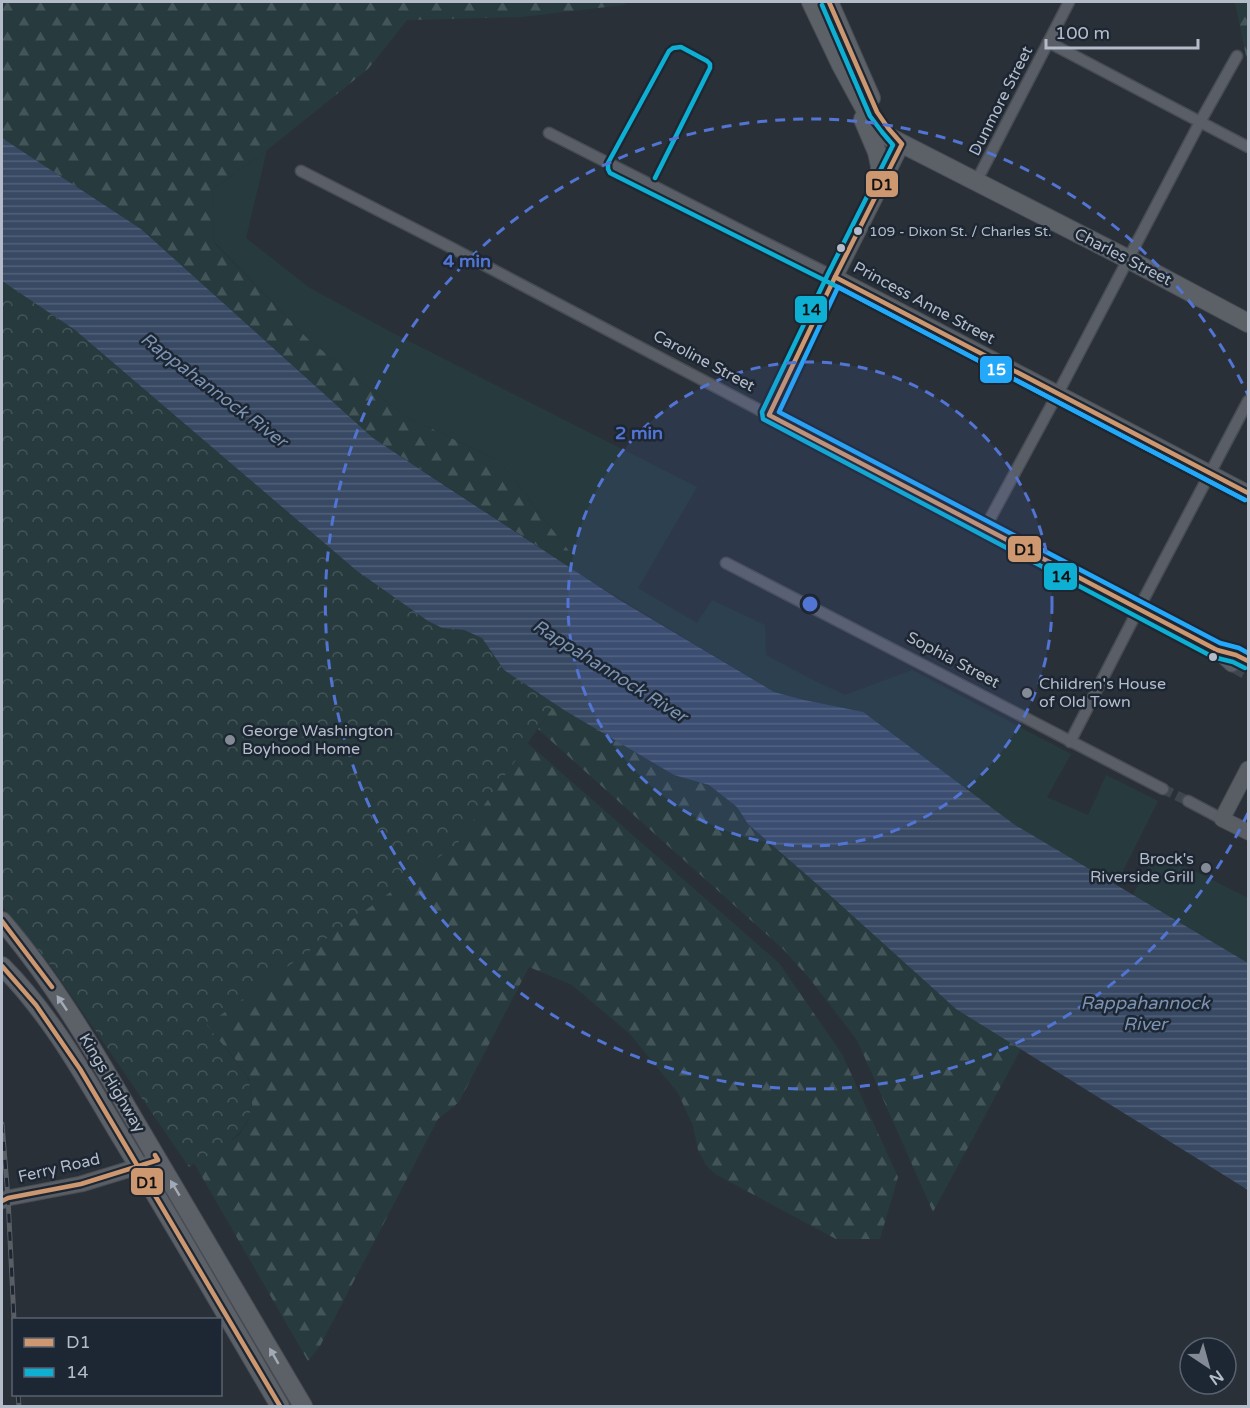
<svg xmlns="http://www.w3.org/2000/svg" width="1250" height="1408" font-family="'Varela Round',sans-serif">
<defs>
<pattern id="forest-firs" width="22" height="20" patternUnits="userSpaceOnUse" patternTransform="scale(1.5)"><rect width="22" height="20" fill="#273a3e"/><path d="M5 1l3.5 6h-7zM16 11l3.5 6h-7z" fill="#445559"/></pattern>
<pattern id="park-crowns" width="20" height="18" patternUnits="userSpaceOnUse" patternTransform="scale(1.5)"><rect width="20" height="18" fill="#273a3e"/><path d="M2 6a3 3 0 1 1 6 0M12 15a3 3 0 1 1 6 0" fill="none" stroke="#445559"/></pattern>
<pattern id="water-rules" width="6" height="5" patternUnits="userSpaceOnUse" patternTransform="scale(1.5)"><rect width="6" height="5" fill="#384963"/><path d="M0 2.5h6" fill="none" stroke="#526178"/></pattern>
</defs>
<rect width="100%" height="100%" fill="#2a3038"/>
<g fill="#273a3e">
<polygon points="267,150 246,238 310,288 393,333 697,487 638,588 697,623 712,600 765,625 766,655 809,678 845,695 912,670 1071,754 1047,797 1088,815 1106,775 1158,801 1116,885 804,700 774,692 594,583 499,461 403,415 309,340 214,242 212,190"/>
<polygon points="1153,856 1189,868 1248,898 1248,963 1133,895"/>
</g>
<g fill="url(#forest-firs)">
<polygon points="2,2 627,2 624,5 521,17 407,20 368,69 267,150 212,190 214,243 309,340 403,415 499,461 594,583 373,438 141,229 2,138"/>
<polygon points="1235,2 1248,2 1248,62 1247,61"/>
<polygon points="555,704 674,775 709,785 737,807 748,824 833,898 956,1009 1021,1049 933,1212 857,1040 810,979 783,949 538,729"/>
<polygon points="484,705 779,963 842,1054 898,1177 880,1239 836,1239 715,1174 706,1165 698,1150 693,1126 678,1093 630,1034 572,985 529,967 459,1102 438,1119 320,1346 308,1361 194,1163 238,1136 247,1123 252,1105 249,1079 235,1059 206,1025"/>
</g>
<path fill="url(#park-crowns)" d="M 2,281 L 75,330 L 357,571 L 428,621 L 441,628 L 464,630 L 482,638 L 504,670 L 555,704 L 457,844 L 207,1025 C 219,1043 236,1058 247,1077 C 250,1082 250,1089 251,1095 C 256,1135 217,1149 189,1167 L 51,966 L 2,906 Z"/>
<polygon fill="url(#water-rules)" points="2,138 141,229 373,438 430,476 618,599 774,692 804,700 863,712 1015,825 1248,963 1248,1190 956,1009 833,898 748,824 737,807 709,785 674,775 564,710 504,670 482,638 464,630 442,628 428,621 357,571 75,330 2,281"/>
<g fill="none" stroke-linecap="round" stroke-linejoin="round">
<polyline stroke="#3f454e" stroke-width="10" stroke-dasharray="10 5" stroke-linecap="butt" points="1163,789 1188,801"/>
<g stroke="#3f454e" stroke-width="15" stroke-dasharray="15 8" stroke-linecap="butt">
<polyline points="1236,655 1248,661"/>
<polyline points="1232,664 1248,673"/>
</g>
<g stroke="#484c53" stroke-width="13">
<g id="street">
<polyline points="1048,42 1248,147"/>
<polyline points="549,133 756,238 835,277"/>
<polyline points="301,171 448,246 769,415"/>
<polyline points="976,182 1069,2"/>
<polyline points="985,528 1058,393 1200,122 1237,56"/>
<polyline points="726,563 1163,789"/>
<polyline points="1070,742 1139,608 1248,401"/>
<polyline points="1188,801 1222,819"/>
</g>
</g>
<g stroke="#484c53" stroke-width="17">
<g id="secondary">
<polyline points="902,144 835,277 769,415 1139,608 1217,650 1232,664"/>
<polyline points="835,277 1248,493"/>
<polyline points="1248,769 1222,819 1248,832"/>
<polyline points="2,1201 8,1198 81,1184 150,1163"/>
</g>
</g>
<g stroke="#484c55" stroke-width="20">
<g id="primary">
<polyline points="811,2 841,65 873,124 885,135 1128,259 1248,323"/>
<polyline points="829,2 871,98"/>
<polyline points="863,119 877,152 880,166 879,188"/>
<path d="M 2,921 C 57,985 99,1060 142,1133 C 196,1224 250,1315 303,1406"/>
<path d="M 2,966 C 51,1015 85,1077 121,1137 C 175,1226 227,1316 280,1406"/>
</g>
</g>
<use href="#street" stroke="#5a5e66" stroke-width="10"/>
<use href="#secondary" stroke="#595d64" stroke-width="15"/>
<use href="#primary" stroke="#5c6168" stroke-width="18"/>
<g stroke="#595d64" stroke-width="5">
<g id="rail">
<polyline points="2,1124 8,1198 14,1320"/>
<polyline points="18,1394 19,1406"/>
</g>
</g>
<use href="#rail" stroke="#1d2633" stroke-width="3" stroke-dasharray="9" stroke-linecap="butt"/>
<g stroke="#1d2633" stroke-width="9">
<g id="bus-1">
<polyline points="829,2 877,112 888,128 902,144 835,277 769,415 1217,650 1236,655 1248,661"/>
<polyline points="835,277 1248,493"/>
<polyline points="2,921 52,987"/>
<polyline points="2,966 36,1005 80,1069 280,1406"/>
<polyline points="2,1201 8,1198 81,1184 158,1160 155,1155"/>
</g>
</g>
<g stroke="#1d2633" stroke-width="9">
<g id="bus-2">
<polyline points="822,5 870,116 882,132 893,145 828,274 762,412 763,419 1213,657 1233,662 1245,668"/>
<polyline points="655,178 710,68 710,64 707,61 681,47 673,48 669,51 608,163 608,169 610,173 832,284 1245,500"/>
</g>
</g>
<g stroke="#1d2633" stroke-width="9">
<polyline id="bus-3" points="1245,500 838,287 779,412 1220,643 1239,648 1248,653"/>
</g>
<use href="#bus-1" stroke="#cd976f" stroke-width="4.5"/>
<use href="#bus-2" stroke="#0dafd3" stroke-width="4.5"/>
<use href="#bus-3" stroke="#24a8fa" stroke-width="4.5"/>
</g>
<defs><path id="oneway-solid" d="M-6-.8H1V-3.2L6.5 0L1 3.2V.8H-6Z" transform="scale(1.5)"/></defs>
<g fill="#a2aab6">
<use href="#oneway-solid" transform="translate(62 1003) rotate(-124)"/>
<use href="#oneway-solid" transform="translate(175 1188) rotate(-121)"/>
<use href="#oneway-solid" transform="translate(274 1356) rotate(-120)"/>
</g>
<circle cx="810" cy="604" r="242" fill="#5274d3" fill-opacity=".12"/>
<g fill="none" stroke="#5274d3" stroke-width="3" stroke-dasharray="10 8">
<circle cx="810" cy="604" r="242"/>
<path d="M1248 813A485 485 0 1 1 1248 395"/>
</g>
<g fill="#b4bcc9" stroke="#1d2633" stroke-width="2">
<circle cx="858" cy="231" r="5"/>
<circle cx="841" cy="248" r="5"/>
<circle cx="1213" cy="657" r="5"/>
</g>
<g fill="#848b96" stroke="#1d2633" stroke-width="2">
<circle cx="1027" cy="693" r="6"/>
<circle cx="230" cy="740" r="6"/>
<circle cx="1206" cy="868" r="6"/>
</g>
<g text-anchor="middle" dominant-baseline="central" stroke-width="5" stroke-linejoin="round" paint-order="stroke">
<g font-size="14" fill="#b4bcc9" stroke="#1d2633" text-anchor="start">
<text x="869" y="231">109 - Dixon St. / Charles St.</text>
</g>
<g font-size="16" fill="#b4bcc9" stroke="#1d2633">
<text transform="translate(1001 101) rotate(-63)">Dunmore Street</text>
<text transform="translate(1123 257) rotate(27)">Charles Street</text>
<text transform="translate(924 303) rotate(28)">Princess Anne Street</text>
<text transform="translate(704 361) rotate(28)">Caroline Street</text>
<text transform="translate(953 660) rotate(28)">Sophia Street</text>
<text transform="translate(112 1083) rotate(59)">Kings Highway</text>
<text transform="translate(59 1168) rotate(-13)">Ferry Road</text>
</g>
<g font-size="16" fill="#b4bcc9" stroke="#1d2633" text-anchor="start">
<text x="1039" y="684">Children's House<tspan x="1039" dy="18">of Old Town</tspan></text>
<text x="242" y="731">George Washington<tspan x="242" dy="18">Boyhood Home</tspan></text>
<text x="1194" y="859" text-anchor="end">Brock's<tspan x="1194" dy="18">Riverside Grill</tspan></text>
</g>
<g font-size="18" font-style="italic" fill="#7c92b1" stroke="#1d2633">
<text transform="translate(214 390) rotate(37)">Rappahannock River</text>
<text transform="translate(610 671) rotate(32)">Rappahannock River</text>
<text x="1145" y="1003">Rappahannock<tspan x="1145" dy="21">River</tspan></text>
</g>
</g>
<circle cx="810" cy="604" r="9" fill="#5274d3" stroke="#1d2633" stroke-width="3"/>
<g font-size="18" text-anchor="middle" font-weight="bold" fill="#5274d3" stroke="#1d2633" stroke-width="5" stroke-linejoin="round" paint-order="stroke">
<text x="467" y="267">4 min</text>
<text x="639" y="439">2 min</text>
</g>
<g stroke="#1d2633" stroke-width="2">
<rect x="865" y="170" width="34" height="28" rx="6" fill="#cd976f"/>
<rect x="794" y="295" width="34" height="29" rx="6" fill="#0dafd3"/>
<rect x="979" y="355" width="34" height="29" rx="6" fill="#24a8fa"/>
<rect x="1007" y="535" width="35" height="28" rx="6" fill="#cd976f"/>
<rect x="1043" y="562" width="35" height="29" rx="6" fill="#0dafd3"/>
<rect x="130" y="1167" width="34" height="29" rx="6" fill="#cd976f"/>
</g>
<g font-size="16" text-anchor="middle" font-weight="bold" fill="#fff">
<text x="996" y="375">15</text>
</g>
<g font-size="16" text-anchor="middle" font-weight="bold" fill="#111">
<text x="882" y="190">D1</text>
<text x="811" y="315">14</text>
<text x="1025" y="555">D1</text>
<text x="1061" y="582">14</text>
<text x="147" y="1188">D1</text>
</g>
<rect width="1250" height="1408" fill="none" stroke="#b4bcc9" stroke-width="6"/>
<rect x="12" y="1318" width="210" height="78" fill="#1d2633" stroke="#59626f" stroke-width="1.5"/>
<rect x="24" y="1338" width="30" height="9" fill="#cd976f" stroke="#59626f" stroke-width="1.5"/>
<text x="66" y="1348" font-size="18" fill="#b4bcc9">D1</text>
<rect x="24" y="1368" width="30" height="9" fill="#0dafd3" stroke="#59626f" stroke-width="1.5"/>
<text x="66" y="1378" font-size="18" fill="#b4bcc9">14</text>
<g transform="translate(1208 1366) rotate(144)"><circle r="28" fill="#1d2633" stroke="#59626f" stroke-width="1.5"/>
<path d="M0-4.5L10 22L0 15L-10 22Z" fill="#848b96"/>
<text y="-9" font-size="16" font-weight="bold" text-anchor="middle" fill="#b4bcc9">N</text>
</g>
<path d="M1046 39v9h152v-9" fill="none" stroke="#b4bcc9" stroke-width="3"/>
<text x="1055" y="39" font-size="18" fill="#b4bcc9" stroke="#1d2633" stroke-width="4.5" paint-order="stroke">100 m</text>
</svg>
